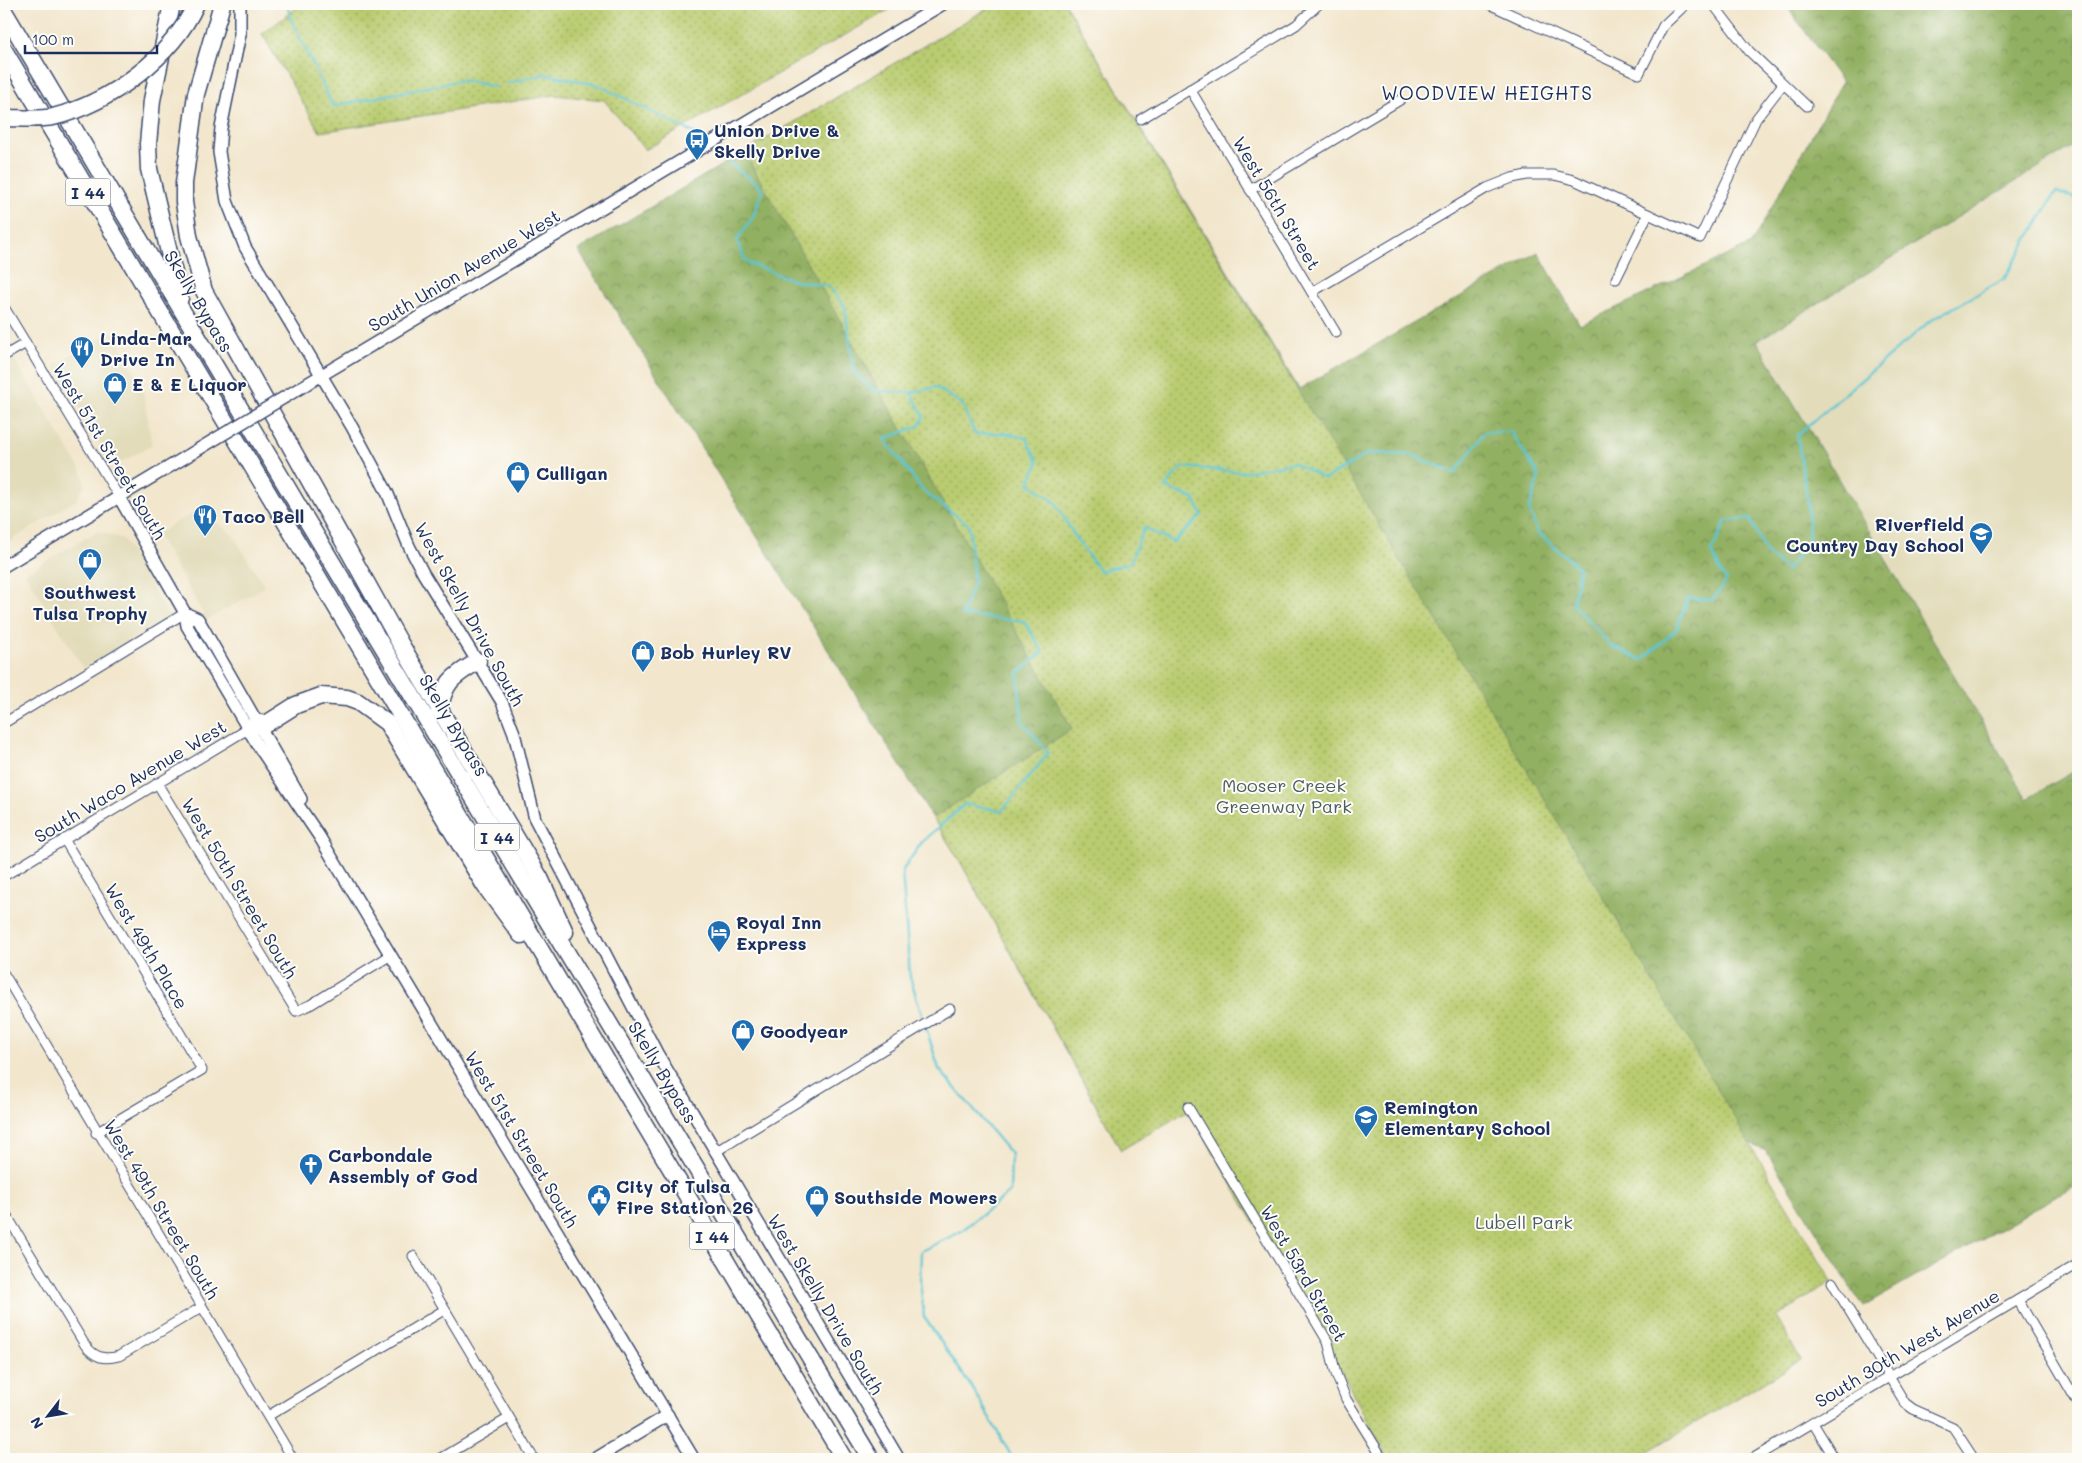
<svg xmlns="http://www.w3.org/2000/svg" width="2082" height="1463" font-family="Mali,sans-serif">
<defs>
<pattern id="forest-crowns" width="20" height="18" patternUnits="userSpaceOnUse" patternTransform="scale(1.25)"><rect width="20" height="18" fill="#92b062"/><path d="M2 6a3 3 0 1 1 6 0M12 15a3 3 0 1 1 6 0" fill="none" stroke="#769054"/></pattern>
<pattern id="park-dots" width="8" height="8" patternUnits="userSpaceOnUse" patternTransform="scale(1.25)"><rect width="8" height="8" fill="#b9cc6f"/><path d="M2 2h.1M6 6h.1" fill="none" stroke="#96a65e" stroke-width="1.8" stroke-linecap="round"/></pattern>
</defs>
<rect width="100%" height="100%" fill="#fdfcf7"/>
<filter id="ink" filterUnits="userSpaceOnUse"><feTurbulence type="fractalNoise" baseFrequency=".02" numOctaves="2"/><feDisplacementMap in="SourceGraphic" scale="10" xChannelSelector="R" yChannelSelector="G"/><feConvolveMatrix kernelMatrix="1 2 1 2 8 2 1 2 1" color-interpolation-filters="sRGB"/></filter>
<filter id="wash" filterUnits="userSpaceOnUse"><feTurbulence type="fractalNoise" baseFrequency=".0096" numOctaves="4" result="noise"/><feDisplacementMap in="SourceGraphic" scale="20" xChannelSelector="R" yChannelSelector="G"/><feGaussianBlur stdDeviation="1.12" result="paint"/><feColorMatrix in="noise" values="0 0 0 0 0 0 0 0 0 0 0 0 0 0 0 0 0 1.4 0 .05"/><feComposite in="paint" operator="in"/></filter>
<g filter="url(#wash)">
<rect width="100%" height="100%" fill="#f2e6cc"/>
<g fill="#e2dcba">
<polygon points="2078,143 2078,769 2027,799 1757,340"/>
<polygon points="112,331 142,383 152,445 121,462 106,454 54,365"/>
<polygon points="14,359 82,472 85,485 76,500 4,545 4,366"/>
<polygon points="199,509 233,535 265,587 207,620 157,534"/>
<polygon points="98,531 123,539 169,617 83,668 25,573"/>
</g>
<polygon fill="url(#forest-crowns)" stroke="#567060" points="995,4 1065,4 1299,389 1538,252 1580,325 1751,244 1842,82 1785,4 2078,4 2078,143 1757,341 2027,799 2078,769 2078,1184 1863,1307 1766,1151 1688,1116 1196,1104 1121,1150 961,863 578,250"/>
<g fill="url(#park-dots)" stroke="#6a7e66">
<polygon points="302,4 899,4 645,150 604,100 555,95 320,132 262,34"/>
<polygon points="995,4 1065,4 1587,870 1832,1282 1776,1317 1801,1360 1635,1459 1388,1459 1349,1386 1189,1110 1121,1150 961,863 933,818 1072,729 744,152"/>
</g>
<g fill="none" stroke-linecap="round" stroke-linejoin="round">
<g stroke="#59c5d2" stroke-width="2.5">
<polyline points="287,4 290,17 333,106 462,80 495,87"/>
<polyline points="508,83 546,74 598,85 694,133"/>
<polyline points="722,157 763,189 753,217 737,240 746,262 795,281 829,286 845,307 854,372 872,390 911,393 936,387 962,404 975,434 1004,433 1026,438 1038,462 1029,483 1055,502 1077,540 1100,571 1130,563 1144,528 1174,542 1202,515 1194,499 1165,487 1182,467 1244,472 1294,463 1325,479 1369,453 1412,455 1455,473 1485,432 1511,432 1539,476 1529,510 1538,533 1579,568 1573,604 1611,646 1642,660 1676,630 1688,598 1712,600 1727,580 1721,573 1712,551 1726,521 1750,519 1767,554 1787,570 1809,541 1808,503 1797,435 1930,321 2004,279 2056,192 2078,199"/>
<polyline points="911,393 924,416 919,426 884,439 924,492 969,525 974,583 961,615 1024,621 1043,652 1018,673 1022,721 1048,753 1002,811 965,804 922,842 902,871 910,977 939,1069 1011,1154 1010,1192 960,1232 921,1251 920,1281 924,1317 973,1389 1013,1459"/>
</g>
</g>
</g>
<g filter="url(#ink)">
<g fill="none" stroke-linecap="round" stroke-linejoin="round">
<g stroke="#3b4a6e" stroke-width="11">
<g id="minor">
<polyline points="1489,4 1639,74 1663,26 1686,4"/>
<polyline points="1713,4 1749,51 1807,106"/>
<polyline points="1190,89 1336,333"/>
<polyline points="1141,119 1296,25 1319,4"/>
<polyline points="1250,190 1400,100"/>
<polyline points="1616,279 1648,214"/>
<polyline points="1312,292 1487,188 1512,178 1527,175 1554,175 1574,180 1700,238 1756,119 1783,84"/>
<polyline points="4,307 119,497"/>
<polyline points="4,356 26,343"/>
<polyline points="4,723 185,613"/>
<polyline points="157,783 296,1011 310,1005 391,955"/>
<polyline points="64,839 202,1070 96,1133"/>
<polyline points="4,876 248,729"/>
<polyline points="4,974 293,1459"/>
<polyline points="1188,1107 1328,1342 1336,1374 1346,1399 1383,1459"/>
<polyline points="715,1152 950,1009"/>
<path d="M 4,1211 L 85,1345 C 95,1358 104,1360 119,1356 L 202,1307"/>
<polyline points="413,1256 534,1459"/>
<polyline points="1832,1282 1905,1403 1913,1409 1953,1427 1974,1459"/>
<polyline points="2018,1300 2078,1403"/>
<polyline points="268,1416 444,1310"/>
<polyline points="1813,1423 1835,1459"/>
<polyline points="440,1459 509,1418"/>
<polyline points="1752,1459 2078,1264"/>
</g>
</g>
<g stroke="#3b4a6e" stroke-width="14">
<g id="tertiary">
<polyline points="240,4 240,34 221,128 219,152 227,201 245,247 352,427 387,492 409,546 423,573 502,702 514,733 535,819 657,1053 899,1459"/>
<polyline points="285,397 943,4"/>
<polyline points="119,497 185,613 187,626 257,744 319,836 694,1459"/>
<polyline points="4,566 184,458"/>
<polyline points="185,613 198,619 301,799"/>
<polyline points="595,1459 668,1415"/>
</g>
</g>
<g stroke="#3b4a6e" stroke-width="19">
<g id="motorway">
<polyline points="172,4 152,100 148,144 149,169 154,190 180,298"/>
<polyline points="222,4 196,94 184,183 184,202 189,236 204,291 400,643 540,878 565,932"/>
<polyline points="4,11 300,509 871,1459"/>
<polyline points="4,50 844,1459"/>
<path d="M 439,711 C 445,680 453,677 478,661"/>
<polyline points="248,729 259,723 266,724 296,705 321,696 347,698 358,702 387,723 485,886 521,935"/>
</g>
</g>
<use href="#minor" stroke="#fff" stroke-width="9"/>
<use href="#tertiary" stroke="#fff" stroke-width="11"/>
<use href="#motorway" stroke="#fff" stroke-width="16"/>
<g stroke="#3b4a6e" stroke-width="14" stroke-linecap="butt">
<polyline id="tertiary-bridge" points="184,458 285,397"/>
</g>
<g stroke="#3b4a6e" stroke-width="19" stroke-linecap="butt">
<path id="motorway-bridge" d="M 4,118 C 19,118 38,120 53,117 C 110,103 172,57 196,4"/>
</g>
<use href="#tertiary-bridge" stroke="#fff" stroke-width="11"/>
<use href="#motorway-bridge" stroke="#fff" stroke-width="16"/>
</g>
</g>
<defs>
<g id="bus-pin" transform="scale(1.25)"><path d="M0 17L-7.5 6A9.5 9.5 0 1 1 7.5 6Z" fill="#1f6fb2" stroke="#fdfcf7"/><path d="M-5-6H5V4H4V6H2V4H-2V6H-4V4H-5ZM-3.5-4V0h7V-4ZM-3.5 1.2v1.5H-2V1.2ZM2 1.2v1.5H3.5V1.2Z" fill="#fff"/></g>
<g id="restaurant-pin" transform="scale(1.25)"><path d="M0 17L-7.5 6A9.5 9.5 0 1 1 7.5 6Z" fill="#1f6fb2" stroke="#fdfcf7"/><path d="M-5-6h1v4h1v-4h1v4h1v-4h1v5L-1.5 .5V6h-2V.5L-5-1ZM5-6V6H3V1.5H1.5Q1.5-4 5-6Z" fill="#fff"/></g>
<g id="shop-pin" transform="scale(1.25)"><path d="M0 17L-7.5 6A9.5 9.5 0 1 1 7.5 6Z" fill="#1f6fb2" stroke="#fdfcf7"/><path d="M-5-2.5h2.3a2.7 3.5 0 0 1 5.4 0H5L5.5 6h-11ZM-1.5-2.5h3a1.5 2.3 0 0 0-3 0Z" fill="#fff"/></g>
<g id="school-pin" transform="scale(1.25)"><path d="M0 17L-7.5 6A9.5 9.5 0 1 1 7.5 6Z" fill="#1f6fb2" stroke="#fdfcf7"/><path d="M0-5L7-2L0 1L-7-2ZM-4 1L0 2.5L4 1V4Q0 6-4 4Z" fill="#fff"/></g>
<g id="hotel-pin" transform="scale(1.25)"><path d="M0 17L-7.5 6A9.5 9.5 0 1 1 7.5 6Z" fill="#1f6fb2" stroke="#fdfcf7"/><path d="M-6-4.5h1.5V1H6V5H4.5V3h-9V5H-6ZM-4 0a1.8 1.8 0 1 1 3.6 0ZM.5 0V-2.5h3Q6-2.5 6 0Z" fill="#fff"/></g>
<g id="church-pin" transform="scale(1.25)"><path d="M0 17L-7.5 6A9.5 9.5 0 1 1 7.5 6Z" fill="#1f6fb2" stroke="#fdfcf7"/><path d="M-1.2-6h2.4v3.5h3.3v2.4h-3.3V6h-2.4V-.1h-3.3v-2.4h3.3Z" fill="#fff"/></g>
<g id="civic-pin" transform="scale(1.25)"><path d="M0 17L-7.5 6A9.5 9.5 0 1 1 7.5 6Z" fill="#1f6fb2" stroke="#fdfcf7"/><path d="M-.6-6.5H3V-4.5H.6V-3L4-1V1h2V6H-6V1h2V-1L-.6-3ZM-1.2 2.5V6h2.4V2.5Z" fill="#fff"/></g>
</defs>
<g fill-rule="evenodd">
<use href="#bus-pin" x="697" y="140"/>
<use href="#restaurant-pin" x="82" y="348"/>
<use href="#shop-pin" x="115" y="384"/>
<use href="#shop-pin" x="518" y="473"/>
<use href="#restaurant-pin" x="205" y="516"/>
<use href="#school-pin" x="1981" y="534"/>
<use href="#shop-pin" x="90" y="560"/>
<use href="#shop-pin" x="643" y="652"/>
<use href="#hotel-pin" x="719" y="932"/>
<use href="#shop-pin" x="743" y="1031"/>
<use href="#school-pin" x="1366" y="1117"/>
<use href="#church-pin" x="311" y="1165"/>
<use href="#civic-pin" x="599" y="1196"/>
<use href="#shop-pin" x="817" y="1197"/>
</g>
<g text-anchor="middle" dominant-baseline="central" stroke-width="4" stroke-linejoin="round" paint-order="stroke">
<g fill="#fdfcf7" stroke="#5f6c8c" stroke-width="1">
<rect x="65.5" y="178.5" width="45" height="27" rx="4"/>
<rect x="474.5" y="823.5" width="45" height="27" rx="4"/>
<rect x="689.5" y="1222.5" width="45" height="27" rx="4"/>
</g>
<g font-size="16" font-weight="bold" fill="#1b2f5e">
<text x="88" y="192">I 44</text>
<text x="497" y="837">I 44</text>
<text x="712" y="1236">I 44</text>
</g>
<g font-size="18" font-weight="bold" fill="#1b2f5e" stroke="#fdfcf7" text-anchor="start">
<text x="714" y="130">Union Drive &amp;<tspan x="714" dy="21">Skelly Drive</tspan></text>
<text x="100" y="338">Linda-Mar<tspan x="100" dy="21">Drive In</tspan></text>
<text x="132" y="384">E &amp; E Liquor</text>
<text x="536" y="473">Culligan</text>
<text x="222" y="516">Taco Bell</text>
<text x="1964" y="524" text-anchor="end">Riverfield<tspan x="1964" dy="21">Country Day School</tspan></text>
<text x="90" y="592" text-anchor="middle">Southwest<tspan x="90" dy="21">Tulsa Trophy</tspan></text>
<text x="660" y="652">Bob Hurley RV</text>
<text x="736" y="922">Royal Inn<tspan x="736" dy="21">Express</tspan></text>
<text x="760" y="1031">Goodyear</text>
<text x="1384" y="1107">Remington<tspan x="1384" dy="21">Elementary School</tspan></text>
<text x="328" y="1155">Carbondale<tspan x="328" dy="21">Assembly of God</tspan></text>
<text x="616" y="1186">City of Tulsa<tspan x="616" dy="21">Fire Station 26</tspan></text>
<text x="834" y="1197">Southside Mowers</text>
</g>
<g font-size="18" fill="#1b2f5e" stroke="#fdfcf7">
<text transform="translate(1277 203) rotate(59)">West 56th Street</text>
<text transform="translate(464 270) rotate(-31)">South Union Avenue West</text>
<text transform="translate(199 301) rotate(59)">Skelly Bypass</text>
<text transform="translate(110 451) rotate(59)">West 51st Street South</text>
<text transform="translate(470 614) rotate(61)">West Skelly Drive South</text>
<text transform="translate(454 725) rotate(59)">Skelly Bypass</text>
<text transform="translate(130 781) rotate(-31)">South Waco Avenue West</text>
<text transform="translate(240 888) rotate(59)">West 50th Street South</text>
<text transform="translate(147 946) rotate(59)">West 49th Place</text>
<text transform="translate(663 1072) rotate(59)">Skelly Bypass</text>
<text transform="translate(522 1139) rotate(59)">West 51st Street South</text>
<text transform="translate(162 1209) rotate(59)">West 49th Street South</text>
<text transform="translate(1304 1273) rotate(60)">West 53rd Street</text>
<text transform="translate(826 1304) rotate(59)">West Skelly Drive South</text>
<text transform="translate(1907 1348) rotate(-31)">South 30th West Avenue</text>
</g>
<g font-size="18" fill="#4a5e63" stroke="#fdfcf7">
<text x="1284" y="785">Mooser Creek<tspan x="1284" dy="21">Greenway Park</tspan></text>
<text x="1524" y="1222">Lubell Park</text>
</g>
<g font-size="19" letter-spacing="1" fill="#1b2f5e" stroke="#fdfcf7">
<text x="1487" y="92">WOODVIEW HEIGHTS</text>
</g>
</g>
<rect width="2082" height="1463" fill="none" stroke="#fdfcf7" stroke-width="20"/>
<g transform="translate(48 1416) rotate(239)" stroke="#fdfcf7" stroke-width="4" paint-order="stroke">
<path d="M0-4L9 19L0 12L-9 19Z" fill="#1b2f5e"/>
<text y="-8" font-size="14" font-weight="bold" text-anchor="middle" fill="#1b2f5e">N</text>
</g>
<path d="M25 45v8h132v-8" fill="none" stroke="#1b2f5e" stroke-width="2.5"/>
<text x="32" y="45" font-size="15" fill="#1b2f5e" stroke="#fdfcf7" stroke-width="4" paint-order="stroke">100 m</text>
</svg>
